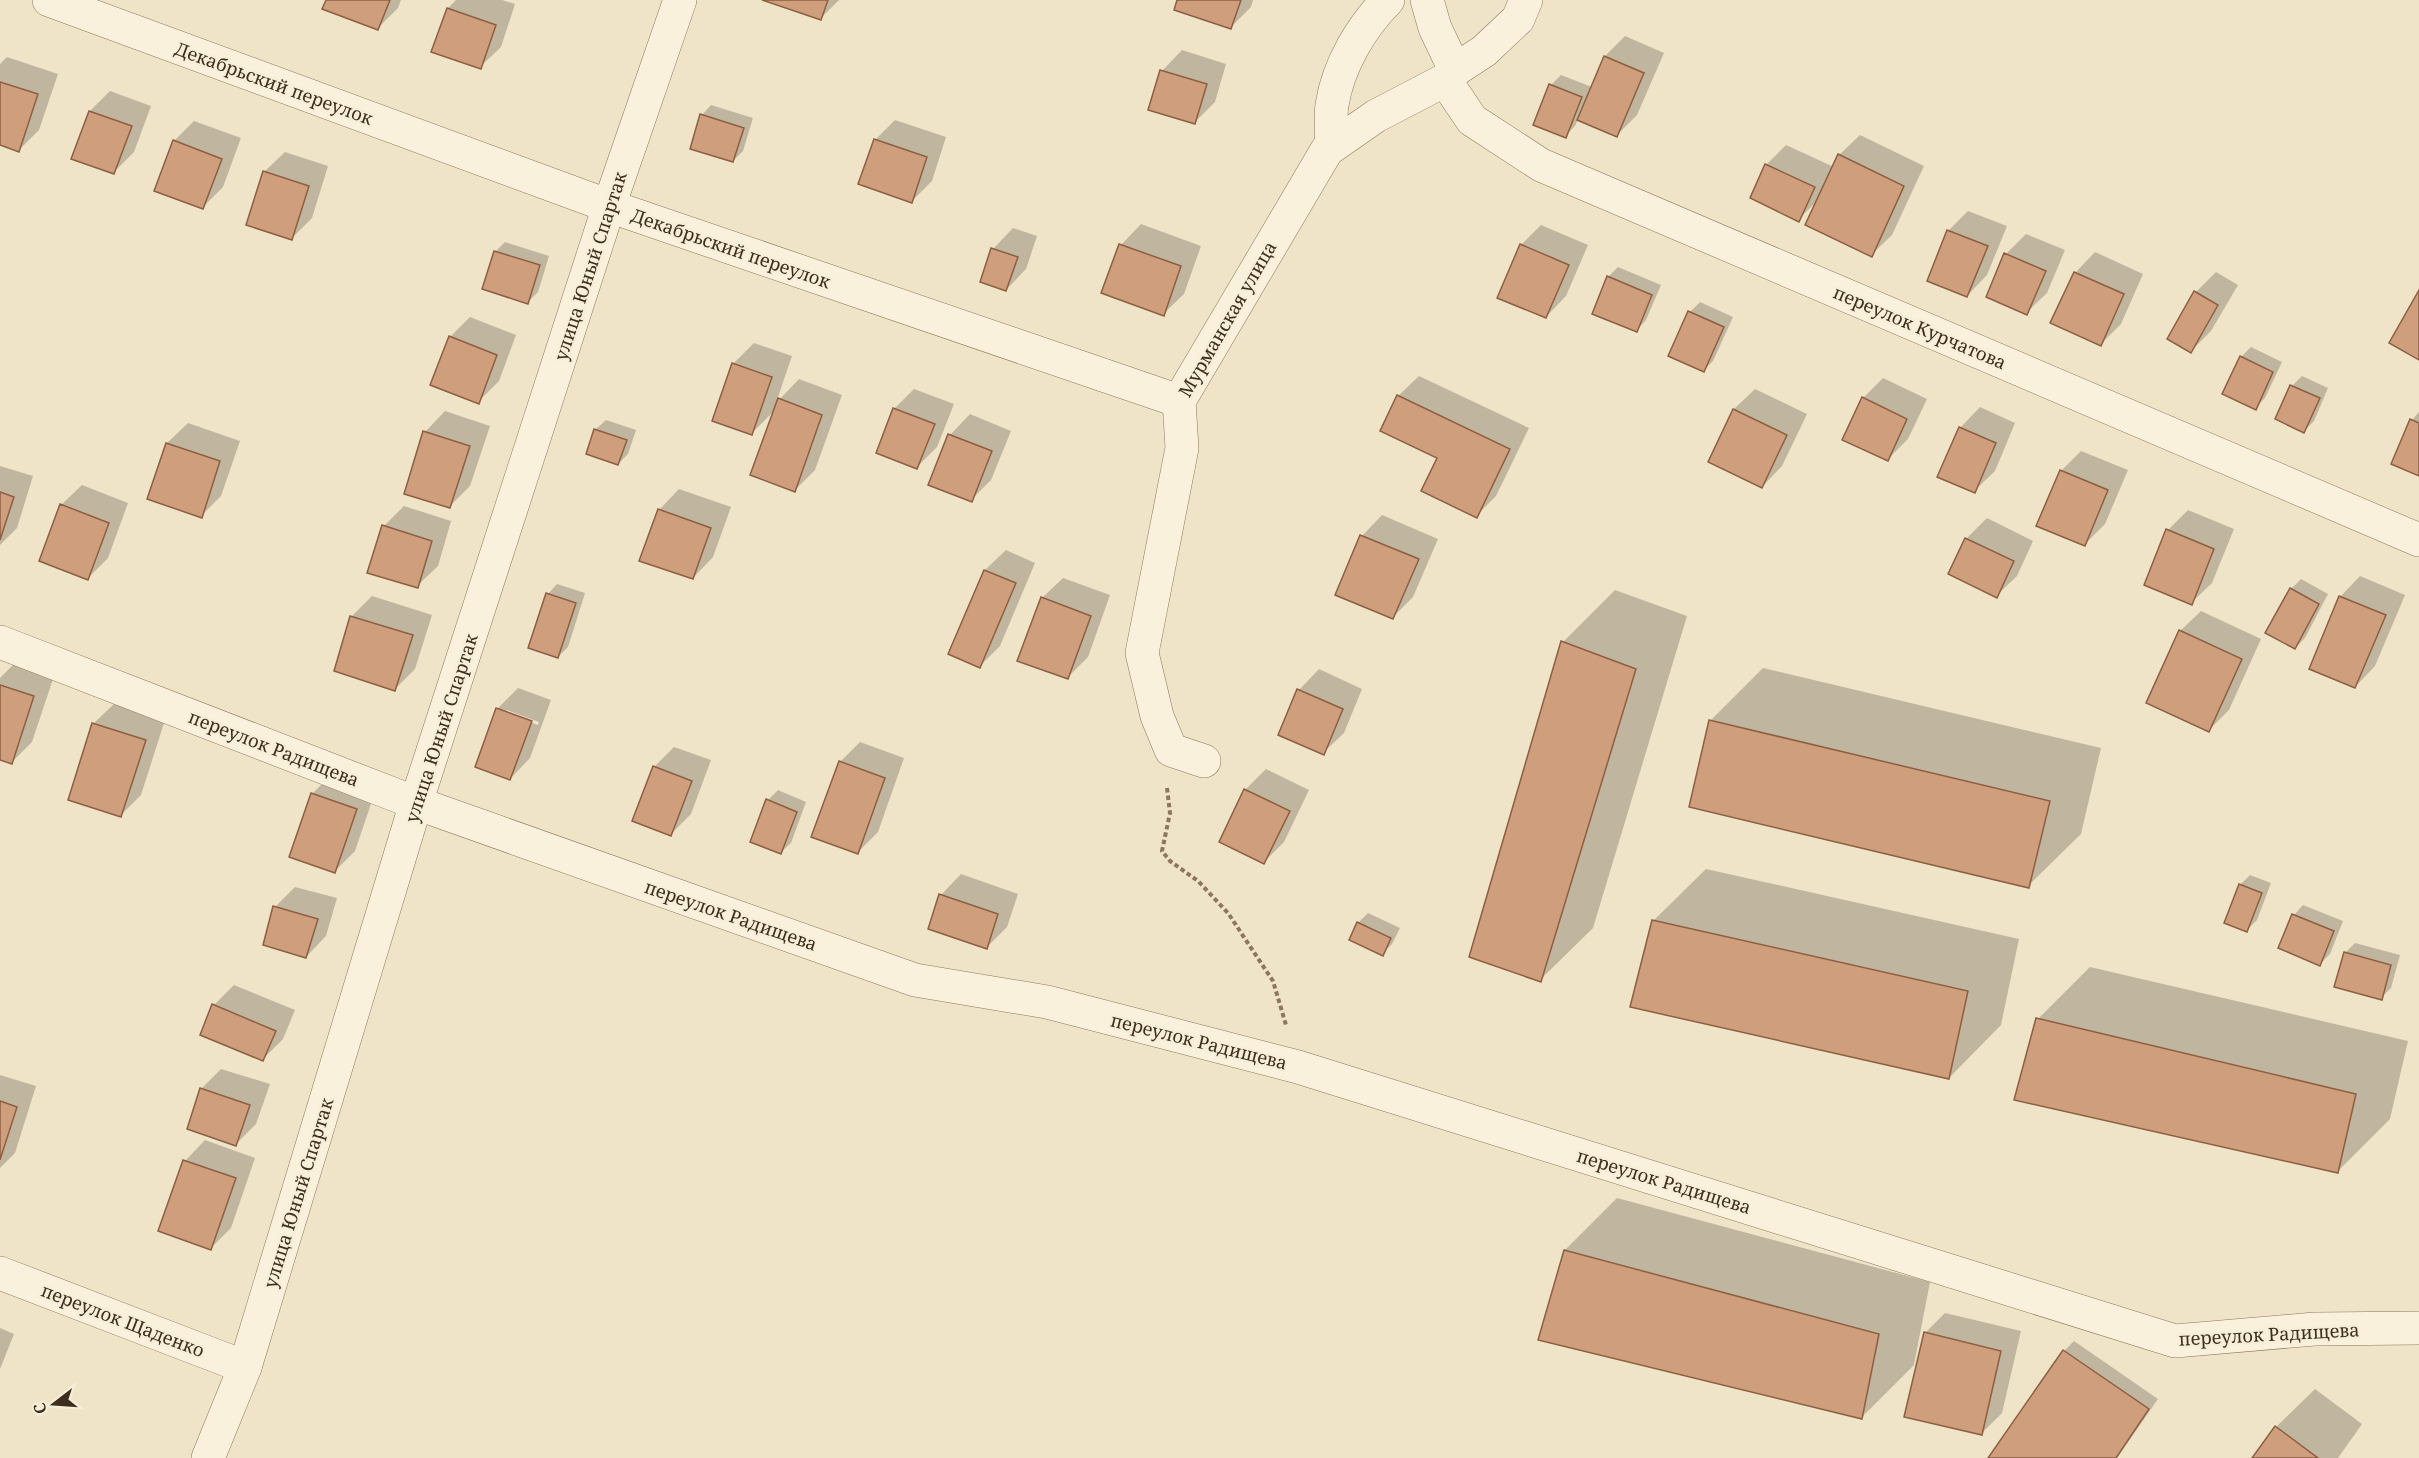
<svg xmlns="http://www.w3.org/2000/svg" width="2419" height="1458" font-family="'Noto Serif',serif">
<rect width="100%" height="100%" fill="#f0e4c8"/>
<g fill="#0003" fill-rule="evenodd">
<polygon points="327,0 401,0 398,8 378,28"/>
<polygon points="456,0 502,0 515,4 501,47 480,67 448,8"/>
<polygon points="767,0 839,0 821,18"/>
<polygon points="1179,0 1253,0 1251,7 1230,28"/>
<polygon points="1625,36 1664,53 1637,115 1617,135 1578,119 1575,126 1565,136 1551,85 1561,75 1592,87 1605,56"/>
<polygon points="1182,50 1226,64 1215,102 1195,122 1162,71"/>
<polygon points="7,57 58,74 39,130 19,150 0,144 0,64"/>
<polygon points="110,91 151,106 134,152 114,172 73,158 90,111"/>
<polygon points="711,105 753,118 743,151 733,161 702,115"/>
<polygon points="895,120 946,137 932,181 912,201 875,140"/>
<polygon points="194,121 241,138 223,187 202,208 174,141"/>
<polygon points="1860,135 1924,166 1892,235 1871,255 1818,200 1798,220 1766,165 1786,145 1834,167 1839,155"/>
<polygon points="285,152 328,166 312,218 292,238 264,172"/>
<polygon points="1968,211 2007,226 1987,275 1967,296 1948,231"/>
<polygon points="1141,224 1201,246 1184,294 1163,314 1121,245"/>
<polygon points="1541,225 1588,245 1566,296 1546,317 1521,245"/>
<polygon points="1013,228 1037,236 1026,269 1006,290 993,249"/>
<polygon points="2026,234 2065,250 2047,293 2026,313 2006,254"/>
<polygon points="505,242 549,256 538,292 528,302 495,252"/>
<polygon points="2095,252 2143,274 2121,324 2101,344 2075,273"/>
<polygon points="1618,267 1661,285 1646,320 1637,330 1608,277"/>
<polygon points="2216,272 2238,285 2211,331 2191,351 2196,292"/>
<polygon points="1700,302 1733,317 1713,361 1703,371 1670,355 1690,312"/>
<polygon points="470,317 516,335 499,381 478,402 450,337"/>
<polygon points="754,343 792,356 776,403 799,379 842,395 815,470 795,490 775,410 752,433 733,364"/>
<polygon points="2251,347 2282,362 2265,398 2255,408 2241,357"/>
<polygon points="1419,376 1529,428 1496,496 1476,516 1398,396"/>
<polygon points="2302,376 2328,388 2314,421 2304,431 2277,418 2292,386"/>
<polygon points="1883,378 1927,399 1908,439 1888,459 1863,398"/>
<polygon points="914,389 954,404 937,447 916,468 894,409"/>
<polygon points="1755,389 1807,414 1782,466 1762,487 1710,462 1734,409"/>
<polygon points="1980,407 2015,423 1995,471 1974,491 1960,428"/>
<polygon points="445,411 490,426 470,486 449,507 425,432"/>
<polygon points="2419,412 2419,474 2412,420"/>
<polygon points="970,414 1011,431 991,480 971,500 950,435"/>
<polygon points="606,420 636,430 628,454 618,464 588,453 596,429"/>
<polygon points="188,423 240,441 221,496 201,516 149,498 167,443"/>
<polygon points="2081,451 2128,470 2105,524 2085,544 2061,471"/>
<polygon points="0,466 33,476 17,528 0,545"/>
<polygon points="82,485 128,503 108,558 88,578 61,505"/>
<polygon points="679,489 731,507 713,557 693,578 659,510"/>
<polygon points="404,506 451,521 438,566 417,586 384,526"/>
<polygon points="2188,510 2234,529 2212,583 2191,603 2168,530"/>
<polygon points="1382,515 1438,539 1413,597 1393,617 1337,594 1362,536"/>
<polygon points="1987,518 2033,541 2017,576 1996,596 1966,539"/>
<polygon points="1006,550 1035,563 1000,646 980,666 950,654 985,570"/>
<polygon points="2360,576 2405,595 2375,666 2355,687 2340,597"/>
<polygon points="1063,578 1110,595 1088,657 1067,678 1042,598"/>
<polygon points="2301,579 2328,594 2305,638 2295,648 2291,589"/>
<polygon points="557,584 585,593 568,647 558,657 548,594"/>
<polygon points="1615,590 1687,616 1593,928 1540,980 1563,642"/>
<polygon points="372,596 432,615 415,669 395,689 335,670 352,616"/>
<polygon points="2201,611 2261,639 2229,710 2209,730 2180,631"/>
<polygon points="15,663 54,676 32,742 11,763 0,759 0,678"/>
<polygon points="1763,668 2101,748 2081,834 2028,886 1691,805 1711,720"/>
<polygon points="1319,669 1362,689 1344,733 1323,753 1280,734 1299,690"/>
<path d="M 518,688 L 551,700 L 530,758 L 510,779 L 497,709 ZM 507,710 L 539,722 L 538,725 L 507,713 Z"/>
<polygon points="114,704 165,720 141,795 121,815 93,724"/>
<polygon points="860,742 904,758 878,832 858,852 840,762"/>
<polygon points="674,747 711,760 691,814 671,834 654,767"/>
<polygon points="1266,769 1309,790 1284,842 1264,862 1245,790"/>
<polygon points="332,774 376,789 355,851 335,871 312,794"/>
<polygon points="778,790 806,802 791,843 781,852 768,800"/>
<polygon points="1706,869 2019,939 2001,1025 1949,1078 1653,921"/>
<polygon points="961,874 1018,894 1007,927 987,947 941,895"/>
<polygon points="2250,875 2271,883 2257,920 2247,930 2240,885"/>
<polygon points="295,887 337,898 326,936 306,957 275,907"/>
<polygon points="2303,905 2343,921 2330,954 2320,964 2294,915"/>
<polygon points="1368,913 1400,928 1392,944 1382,954 1358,923"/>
<polygon points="2355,943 2400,955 2391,988 2381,998 2345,953"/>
<polygon points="2090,967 2408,1041 2390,1119 2337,1172 2038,1019"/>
<polygon points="234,985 295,1010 283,1039 263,1059 214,1005"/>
<polygon points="221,1069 270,1084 256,1124 236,1144 201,1089"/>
<polygon points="0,1075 36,1086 15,1153 0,1168"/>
<polygon points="205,1140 255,1158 231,1228 211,1248 160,1230 185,1161"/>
<polygon points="1617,1198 1930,1282 1914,1365 1862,1417 1565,1250"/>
<polygon points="1945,1313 2021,1331 2002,1413 1982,1433 1925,1333"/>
<polygon points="0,1328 14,1334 0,1369"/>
<polygon points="2074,1341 2158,1399 2117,1458 1990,1458 2064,1351"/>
<polygon points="2315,1389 2362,1424 2338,1458 2254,1458 2276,1427"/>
</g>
<g fill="#cf9f7d" stroke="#8d5f41" stroke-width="1.5">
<polygon points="326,0 390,0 378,30 322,9"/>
<polygon points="762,0 828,0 821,20"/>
<polygon points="1177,0 1241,0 1231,29 1174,10"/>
<polygon points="447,8 496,25 481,69 431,52"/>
<polygon points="1604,56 1644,73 1617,137 1577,120"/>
<polygon points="1160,70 1207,84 1195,124 1148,110"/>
<polygon points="0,82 38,94 19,152 0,145"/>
<polygon points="1549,84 1582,97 1566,138 1533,125"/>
<polygon points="89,111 132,126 114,174 71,159"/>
<polygon points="700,114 744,128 733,162 690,149"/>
<polygon points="874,139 927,157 912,203 858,184"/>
<polygon points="173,140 222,159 203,209 154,191"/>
<polygon points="1838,154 1904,186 1872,257 1805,225"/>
<polygon points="1765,164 1815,187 1799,222 1750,198"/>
<polygon points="263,171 309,186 292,240 246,225"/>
<polygon points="1947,230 1988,246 1967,297 1927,281"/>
<polygon points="1119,244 1181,266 1164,316 1101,293"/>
<polygon points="1520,244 1569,265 1546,318 1497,298"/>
<polygon points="991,248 1018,257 1006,291 980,282"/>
<polygon points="494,251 540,265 528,304 482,289"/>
<polygon points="2004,253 2046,271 2027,315 1986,297"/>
<polygon points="2074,272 2124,294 2101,346 2050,323"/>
<polygon points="1607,276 1652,295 1637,332 1592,314"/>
<polygon points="2419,290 2419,360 2389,343"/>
<polygon points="2194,291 2218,305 2191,353 2167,339"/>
<polygon points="1688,311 1724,327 1704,372 1668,356"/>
<polygon points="449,336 497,355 479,404 430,385"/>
<polygon points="2240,356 2273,372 2256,410 2222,394"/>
<polygon points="732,363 772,377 752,435 712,421"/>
<polygon points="2290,385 2320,398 2304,433 2275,419"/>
<polygon points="1397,395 1510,449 1477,518 1421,491 1437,458 1380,431"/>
<polygon points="1862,397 1907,419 1888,461 1842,440"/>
<polygon points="778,398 822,415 795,492 750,475"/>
<polygon points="893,408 935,424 917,469 876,453"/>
<polygon points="1733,409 1787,435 1762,488 1708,462"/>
<polygon points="2410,419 2419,423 2419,476 2391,464"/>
<polygon points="1959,427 1996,443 1975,493 1937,477"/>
<polygon points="594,429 627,440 618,465 586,454"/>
<polygon points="423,431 470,446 450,508 404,494"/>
<polygon points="948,434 992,451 972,502 928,485"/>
<polygon points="166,443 220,461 202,518 147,499"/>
<polygon points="2060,470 2108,490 2085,546 2036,526"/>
<polygon points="0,492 14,497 0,540"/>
<polygon points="60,504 109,523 88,580 39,561"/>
<polygon points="658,509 711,528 693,579 639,561"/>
<polygon points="382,525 432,541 418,588 367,573"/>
<polygon points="2166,529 2214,549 2192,605 2144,585"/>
<polygon points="1360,535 1419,559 1393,619 1335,595"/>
<polygon points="1965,538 2014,561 1997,598 1948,574"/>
<polygon points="984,570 1016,583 980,668 948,654"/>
<polygon points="2290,588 2319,604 2295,649 2265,633"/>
<polygon points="546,593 576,603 558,658 528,648"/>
<polygon points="2339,596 2386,615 2355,688 2309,669"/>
<polygon points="1041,597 1091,616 1068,679 1017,661"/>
<polygon points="350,616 413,635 395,691 334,671"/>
<polygon points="2179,630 2242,659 2209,732 2146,703"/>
<polygon points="1561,641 1636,669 1541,982 1469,957"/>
<polygon points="0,685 34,696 12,764 0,760"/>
<polygon points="1297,689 1343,709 1324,755 1278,735"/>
<polygon points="496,708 532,721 510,780 475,767"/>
<polygon points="1709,720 2050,801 2029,888 1689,807"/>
<polygon points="92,723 146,740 121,817 68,800"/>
<polygon points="839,761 885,778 858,854 811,837"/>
<polygon points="653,766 692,781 671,836 632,821"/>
<polygon points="1244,789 1290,811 1264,864 1219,842"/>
<polygon points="311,793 357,809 335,873 289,857"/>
<polygon points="766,799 797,812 781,854 750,842"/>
<polygon points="2239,884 2262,893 2247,932 2224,923"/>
<polygon points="939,894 998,914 987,949 928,929"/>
<polygon points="273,906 318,919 306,958 263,945"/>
<polygon points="2292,914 2334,931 2320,966 2278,948"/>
<polygon points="1652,920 1968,991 1949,1079 1630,1007"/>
<polygon points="1357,922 1391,938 1383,956 1349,940"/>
<polygon points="2344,952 2391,965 2382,1000 2334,987"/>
<polygon points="212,1004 276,1031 263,1061 200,1035"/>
<polygon points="2036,1018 2356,1094 2338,1173 2014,1100"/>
<polygon points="200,1088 250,1105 236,1146 187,1129"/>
<polygon points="0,1101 17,1107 0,1160"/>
<polygon points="183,1160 236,1178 211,1250 158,1231"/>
<polygon points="1564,1250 1879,1334 1862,1419 1538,1340"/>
<polygon points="1924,1332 2001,1351 1982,1435 1904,1417"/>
<polygon points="2063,1350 2149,1409 2116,1458 1988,1458"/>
<polygon points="2275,1426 2318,1458 2252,1458"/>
</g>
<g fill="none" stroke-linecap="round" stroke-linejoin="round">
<g stroke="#8d765c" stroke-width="34">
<g id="minor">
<polyline points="49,0 609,206 1179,401"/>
<polyline points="1427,0 1435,28 1455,70"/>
<polyline points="1445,80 1472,120 1541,165 2419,540"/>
<path d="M 1331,147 C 1332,133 1330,118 1332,105 C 1338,66 1361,27 1388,0"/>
<polyline points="0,642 416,803 915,980 1047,1002 1298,1067 2175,1341 2315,1329 2419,1328"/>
<polyline points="1204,761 1171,750 1157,716 1142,653 1182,448 1179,401 1327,150 1376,116 1445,80 1455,70 1484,51 1518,19 1526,0"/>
<polyline points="0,1273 245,1367"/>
<polyline points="208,1458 245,1367 416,803 609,206 680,0"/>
</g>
</g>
<polyline stroke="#8d765c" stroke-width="4" stroke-dasharray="4.5 3" stroke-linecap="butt" points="1167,788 1170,813 1162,851 1170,861 1198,881 1228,913 1273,981 1286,1025"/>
<use href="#minor" stroke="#faf1dc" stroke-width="33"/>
</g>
<g text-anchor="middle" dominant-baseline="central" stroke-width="5" stroke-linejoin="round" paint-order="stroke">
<g font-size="18" fill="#3d2e20" stroke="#f7eed8">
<text transform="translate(274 83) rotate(20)">Декабрьский переулок</text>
<text transform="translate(731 248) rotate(19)">Декабрьский переулок</text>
<text transform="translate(590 266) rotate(-72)">улица Юный Спартак</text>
<text transform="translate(1227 319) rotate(-60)">Мурманская улица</text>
<text transform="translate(1920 327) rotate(23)">переулок Курчатова</text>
<text transform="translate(441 728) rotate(-72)">улица Юный Спартак</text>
<text transform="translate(274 748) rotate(21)">переулок Радищева</text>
<text transform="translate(731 915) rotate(19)">переулок Радищева</text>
<text transform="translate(1199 1041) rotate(14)">переулок Радищева</text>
<text transform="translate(1664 1181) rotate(17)">переулок Радищева</text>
<text transform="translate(298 1193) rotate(-73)">улица Юный Спартак</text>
<text transform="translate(123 1320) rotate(21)">переулок Щаденко</text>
<text transform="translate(2269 1334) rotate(-3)">переулок Радищева</text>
</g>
</g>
<g transform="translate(54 1404) rotate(253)" stroke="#f7eed8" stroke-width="4.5" paint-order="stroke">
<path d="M0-4.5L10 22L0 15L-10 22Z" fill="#3d2e20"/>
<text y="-9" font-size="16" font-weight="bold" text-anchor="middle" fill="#3d2e20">С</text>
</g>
</svg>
